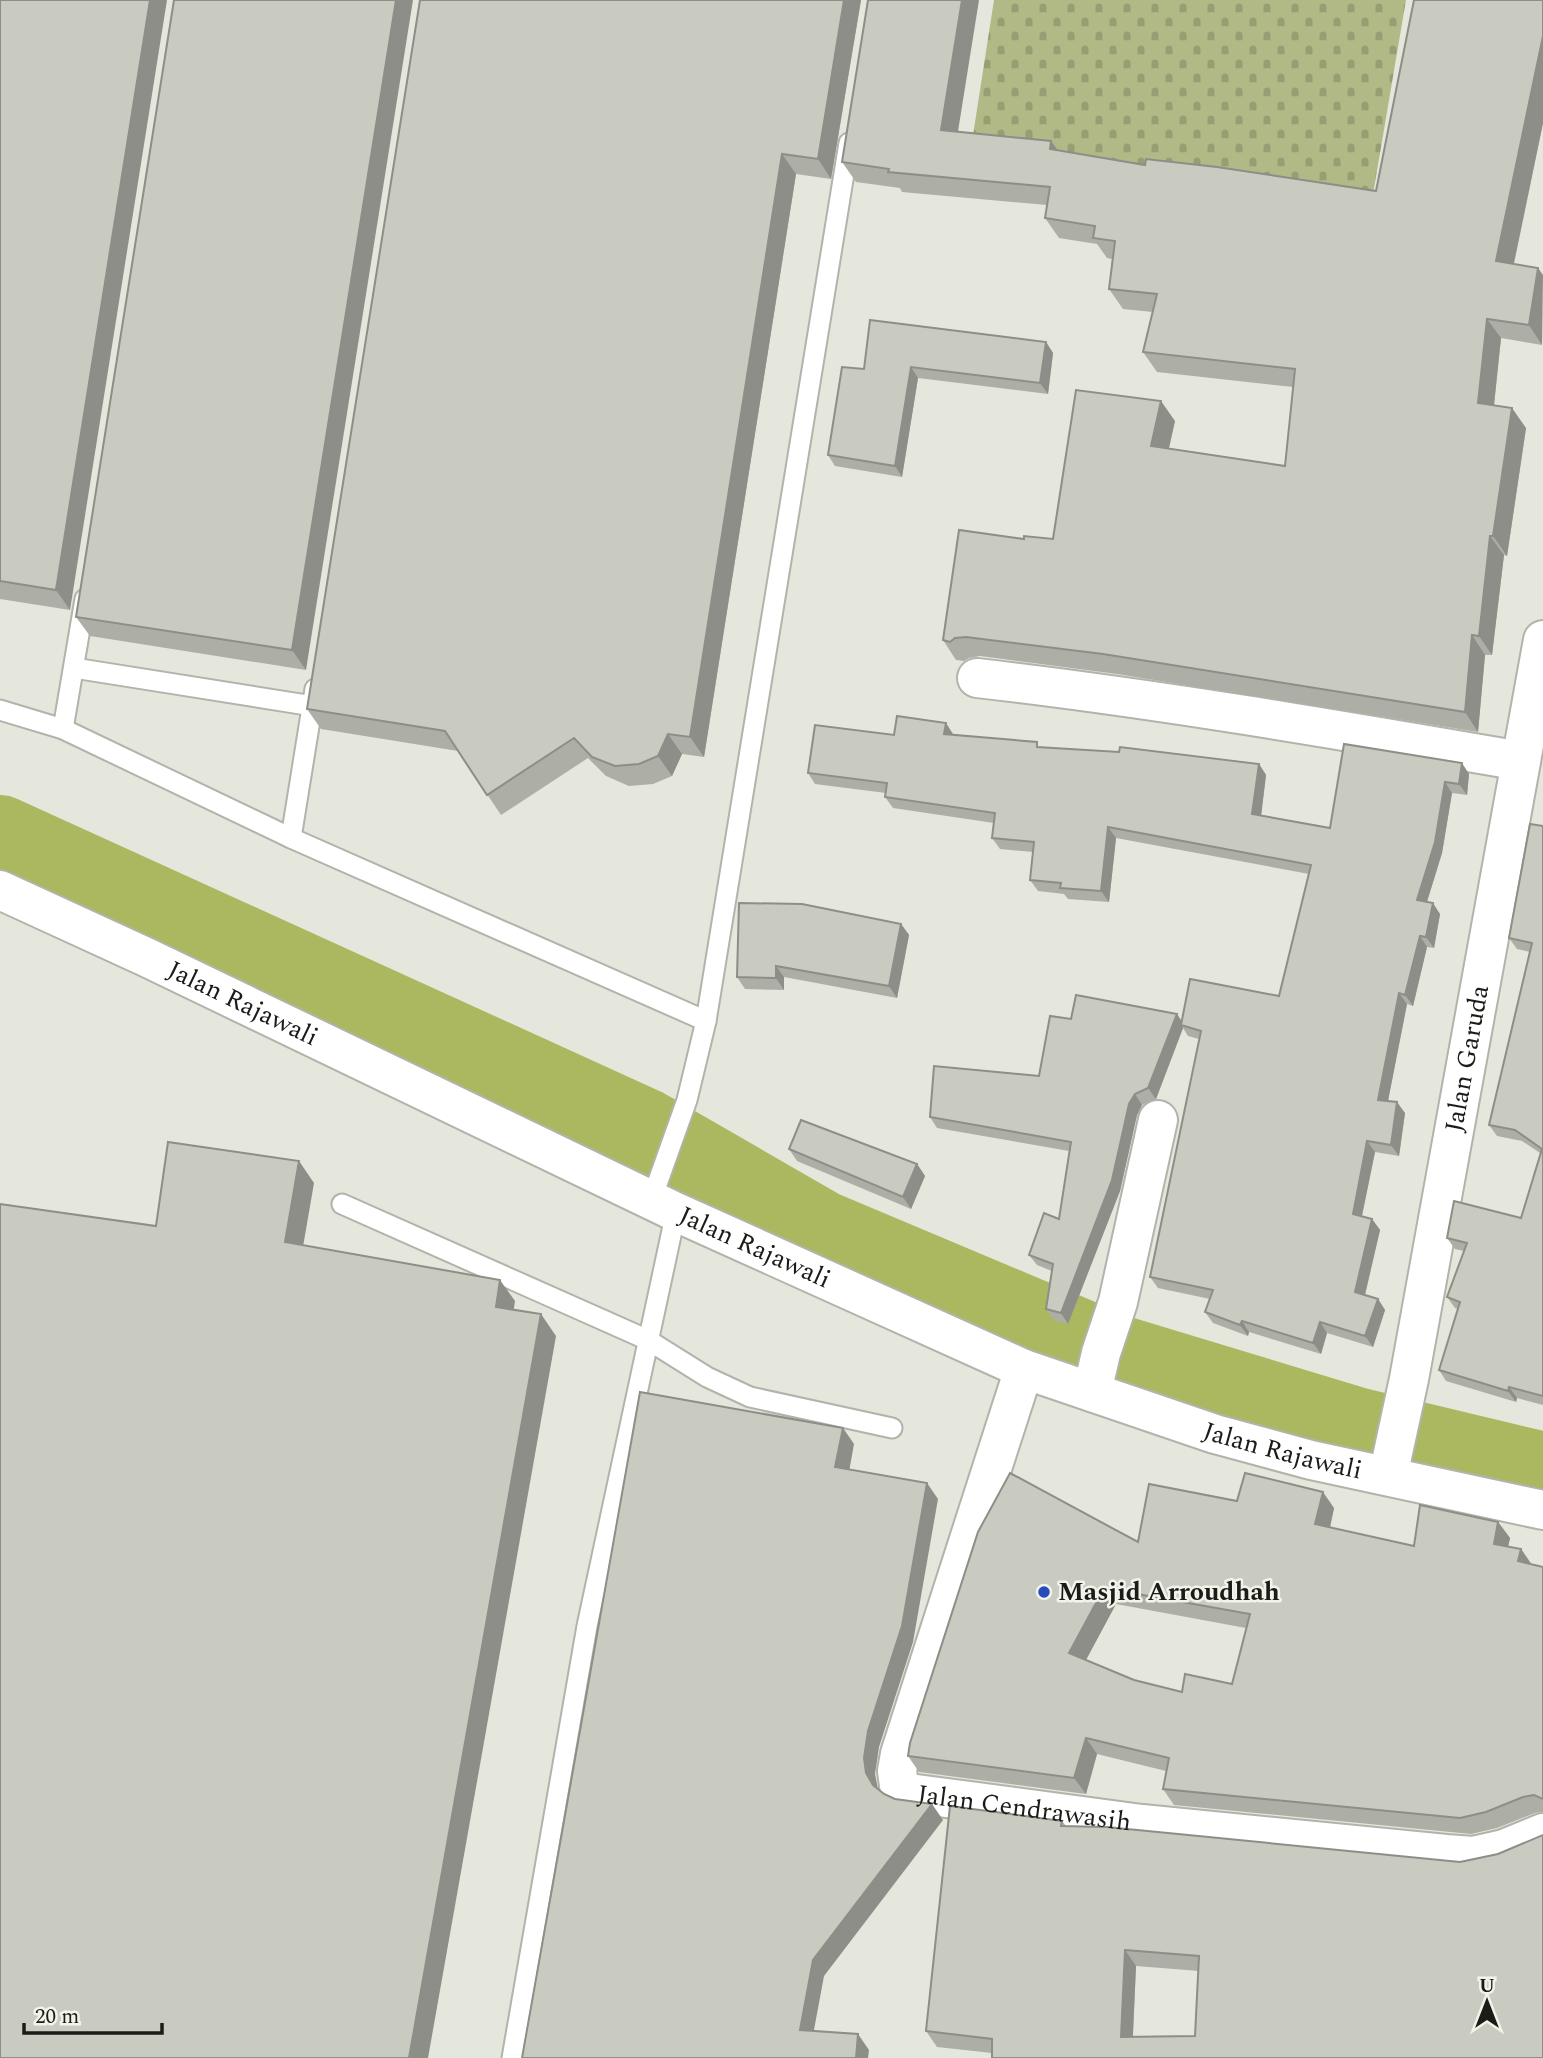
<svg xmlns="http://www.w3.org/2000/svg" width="1543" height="2058" font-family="Spectral,serif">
<defs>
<pattern id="cemetery-stones" width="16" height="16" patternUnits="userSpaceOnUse" patternTransform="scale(1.75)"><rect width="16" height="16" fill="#b1b987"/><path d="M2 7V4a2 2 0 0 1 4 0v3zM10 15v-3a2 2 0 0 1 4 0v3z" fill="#989e74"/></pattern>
</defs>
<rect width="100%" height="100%" fill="#e5e7dd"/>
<polygon fill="url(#cemetery-stones)" points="994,0 1406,0 1370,212 971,148"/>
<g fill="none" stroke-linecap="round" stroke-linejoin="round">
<polyline stroke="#abb860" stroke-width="82" points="0,836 644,1129 821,1231 1118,1356 1359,1429 1543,1473"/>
<g stroke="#b2b3aa" stroke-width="23">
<g id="service">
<polyline points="74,668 313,706"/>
<polyline points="0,710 63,729 291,838 706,1021"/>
<polyline points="63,729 85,599"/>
<polyline points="291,838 315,689"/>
<polyline points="651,1201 687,1100 706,1021 849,143"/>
<polyline points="342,1204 648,1340 707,1377 750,1397 892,1428"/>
<polyline points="512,2058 587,1626 676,1212"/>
</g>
</g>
<g stroke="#b2b3aa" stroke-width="42">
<g id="minor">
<path d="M 977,678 C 1160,699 1340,730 1521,761"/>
<path id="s1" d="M 1024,1369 L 900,1754 L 897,1771 L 899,1785 L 909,1793 L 1142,1824 L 1446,1854 L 1473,1856 L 1504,1849 L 1543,1833"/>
<polyline points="1092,1392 1101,1353 1118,1302 1158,1120"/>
</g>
</g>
<g stroke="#b2b3aa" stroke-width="42">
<g id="tertiary">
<path id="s2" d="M 0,890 L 146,957 L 676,1212 L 1024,1369 L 1215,1434 L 1311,1460 L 1543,1510"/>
<path id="s3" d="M 1388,1476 L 1409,1379 L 1543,640"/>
</g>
</g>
<use href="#service" stroke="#fff" stroke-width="19"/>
<use href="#minor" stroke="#fff" stroke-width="38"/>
<use href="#tertiary" stroke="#fff" stroke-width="38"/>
</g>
<g fill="#adafa6" fill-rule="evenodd">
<polygon points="0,0 70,610 0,599"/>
<polygon points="174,0 306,670 90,636 76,617"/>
<polygon points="420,0 861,0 831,179 796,174 704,757 682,754 672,776 653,784 629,786 606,776 588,758 501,815 458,751 321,729 307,709"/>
<polygon points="1543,123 1514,264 1542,345 1501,338 1494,406 1526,428 1507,556 1504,555 1492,655 1485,655 1478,732 1117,674 980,656 969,658 964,661 956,660 943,640 1024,539 1053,539 1175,421 1169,448 1285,466 1293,387 1157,372 1143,352 1153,312 1123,309 1109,289 1112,259 1107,258 1097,244 1059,238 1045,218 1047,205 902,192 900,188 856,182 842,162 958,132 1058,150 1145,165 1376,191"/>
<polygon points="1046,342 1053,353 1048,394 918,378 902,477 835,466 828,455 864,369"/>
<polygon points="953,734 1040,747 1259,764 1266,775 1261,815 1330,828 1344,744 1469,774 1467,795 1452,793 1442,853 1427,902 1440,914 1434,948 1427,947 1413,1006 1407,1004 1388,1101 1405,1113 1399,1156 1375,1152 1362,1216 1372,1219 1380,1230 1365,1295 1378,1299 1385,1310 1373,1347 1327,1333 1321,1354 1249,1332 1248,1336 1213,1323 1205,1312 1210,1299 1158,1288 1150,1277 1199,1039 1188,1036 1183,1028 1156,1099 1142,1105 1137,1115 1120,1191 1068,1324 1054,1320 1046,1309 1052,1271 1037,1265 1029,1255 1059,1219 1069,1151 937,1128 930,1117 1039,1076 1071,1019 1177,1014 1181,1021 1279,996 1309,874 1116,838 1109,902 1068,899 1064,894 1038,891 1030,880 1033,852 1000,849 992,838 994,823 893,808 885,797 886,793 815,784 808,773 894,735"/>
<polygon points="1543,826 1543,1405 1517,1398 1516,1402 1446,1381 1439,1370 1458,1309 1455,1308 1447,1297 1464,1251 1455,1249 1447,1238 1521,1218 1540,1153 1522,1141 1497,1136 1489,1125 1530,952 1517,949 1509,938"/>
<polygon points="901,924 909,935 897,998 784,977 784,990 745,989 737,977"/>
<polygon points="789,1149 917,1164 925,1176 911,1209 797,1161"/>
<path d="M 1237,1501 L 1334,1508 L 1330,1528 L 1414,1546 L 1498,1522 L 1510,1538 L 1508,1547 L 1521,1549 L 1531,1564 L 1543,1567 L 1543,1812 L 1535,1813 L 1497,1828 L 1471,1834 L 1174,1805 L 1163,1789 L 1166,1771 L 1097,1754 L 1086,1794 L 919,1772 L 908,1756 L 1138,1542 ZM 1116,1604 L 1246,1628 L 1232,1684 L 1182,1692 L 1134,1680 L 1086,1660 Z"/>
<path d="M 1062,1821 L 1066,1826 L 1460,1862 L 1498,1854 L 1540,1837 L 1543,2058 L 992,2053 L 937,2047 L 926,2031 ZM 1136,1966 L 1199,1971 L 1195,2036 L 1133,2037 Z"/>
</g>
<g fill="#8d8e87">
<polygon points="150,0 167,0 70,610 56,590"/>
<polygon points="396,0 413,0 306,670 292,650"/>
<polygon points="844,0 861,0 831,179 818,159"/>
<polygon points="962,0 979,0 955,150 941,130"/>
<polygon points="1543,36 1543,123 1510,281 1496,261"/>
<polygon points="1051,141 1065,160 1050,149"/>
<polygon points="782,154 796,174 704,757 690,737"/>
<polygon points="1538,268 1543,275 1542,345 1529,325"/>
<polygon points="1487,319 1501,338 1492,423 1478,403"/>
<polygon points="1046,342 1053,353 1048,394 1040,383"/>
<polygon points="911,367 918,378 902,477 895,466"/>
<polygon points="1161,401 1175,421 1165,465 1151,446"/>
<polygon points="1512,408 1526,428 1507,556 1493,536"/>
<polygon points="1490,536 1504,555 1492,655 1479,636"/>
<polygon points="1472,635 1485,655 1478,732 1465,712"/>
<polygon points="946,723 953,734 952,745 944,734"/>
<polygon points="668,734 682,754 672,776 658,756"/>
<polygon points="1462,763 1469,774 1467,795 1459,784"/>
<polygon points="1259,764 1266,775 1260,825 1252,814"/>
<polygon points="1445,782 1452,793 1442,853 1424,911 1417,900"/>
<polygon points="1108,827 1116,838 1109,902 1101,891"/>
<polygon points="1433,903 1440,914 1434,948 1426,937"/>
<polygon points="901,924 909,935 897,998 889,986"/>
<polygon points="1420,936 1427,947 1413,1006 1405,995"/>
<polygon points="776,966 784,977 784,990 776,978"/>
<polygon points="1399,993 1407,1004 1386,1111 1378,1100"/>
<polygon points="1177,1014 1184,1025 1181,1025 1183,1028 1156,1099 1148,1088"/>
<polygon points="1135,1094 1142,1105 1137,1115 1120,1191 1068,1324 1061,1313 1129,1104"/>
<polygon points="1397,1102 1405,1113 1399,1156 1391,1145"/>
<polygon points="1367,1141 1375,1152 1360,1225 1353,1214"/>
<polygon points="299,1161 314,1183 300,1264 285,1242"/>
<polygon points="917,1164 925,1176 911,1209 903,1197"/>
<polygon points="1372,1219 1380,1230 1363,1303 1355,1292"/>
<polygon points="500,1280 515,1301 511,1328 496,1307"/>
<polygon points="1378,1299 1385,1310 1373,1347 1365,1336"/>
<polygon points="541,1314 556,1336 428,2058 409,2058"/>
<polygon points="1242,1321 1249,1332 1248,1336 1240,1325"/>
<polygon points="1320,1322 1327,1333 1321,1354 1313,1343"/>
<polygon points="1509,1387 1517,1398 1516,1402 1508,1391"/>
<polygon points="843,1428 854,1444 847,1483 835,1467"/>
<polygon points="927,1483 938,1499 913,1642 879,1747 875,1774 878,1789 873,1785 866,1773 864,1758 868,1731"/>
<polygon points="1323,1492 1334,1508 1327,1540 1315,1524"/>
<polygon points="1498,1522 1510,1538 1505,1560 1494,1544"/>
<polygon points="1521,1549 1532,1565 1518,1561"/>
<polygon points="1104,1588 1116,1604 1081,1669 1069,1653"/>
<polygon points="1086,1738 1097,1754 1086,1794 1074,1778"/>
<polygon points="932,1804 943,1820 824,1976 811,2046 800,2030 813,1960"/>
<polygon points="1125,1950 1136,1966 1132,2053 1121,2037"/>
<polygon points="858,2034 869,2050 868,2058 856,2058"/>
</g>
<g fill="#c9cbc1" stroke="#8d8e87" stroke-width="2" fill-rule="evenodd">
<polygon points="0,0 150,0 56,590 0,581"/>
<polygon points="174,0 396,0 292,650 76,617"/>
<polygon points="420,0 844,0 818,159 782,154 690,737 668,734 658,756 639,764 615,766 592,757 574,738 487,795 445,731 307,709"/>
<polygon points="868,0 962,0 941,130 1051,141 1050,149 1145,165 1146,159 1217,167 1376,191 1414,0 1543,0 1543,36 1496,261 1538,268 1529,325 1487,319 1478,403 1512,408 1493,536 1490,536 1479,636 1472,635 1465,712 1103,654 966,637 955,638 950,642 943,640 959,530 1024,539 1024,536 1053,539 1076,390 1161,401 1151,446 1285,466 1295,369 1143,352 1157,294 1109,289 1115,241 1093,238 1095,226 1045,218 1050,187 888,172 889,169 842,162"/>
<polygon points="870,320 1046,342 1040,383 911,367 895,466 828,455 842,367 864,369"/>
<polygon points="897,716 946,723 944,734 1037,742 1037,747 1119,752 1120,747 1259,764 1252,814 1330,828 1344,744 1462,763 1459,784 1445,782 1435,842 1417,900 1433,903 1426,937 1420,936 1405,995 1399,993 1378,1100 1397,1102 1391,1145 1367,1141 1353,1214 1372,1219 1355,1292 1378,1299 1365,1336 1320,1322 1313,1343 1242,1321 1240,1325 1205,1312 1213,1290 1150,1277 1201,1031 1181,1025 1190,979 1279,996 1311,865 1108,827 1101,891 1060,888 1061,883 1030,880 1034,842 992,838 995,813 885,797 887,783 808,773 815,725 894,735"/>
<polygon points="1530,824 1543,826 1543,1396 1509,1387 1508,1391 1439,1370 1460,1302 1447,1297 1467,1243 1447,1238 1454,1201 1521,1218 1542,1149 1515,1130 1489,1125 1532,943 1509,938"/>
<polygon points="739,903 802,904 901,924 889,986 776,966 776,978 737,977"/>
<polygon points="1076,995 1177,1014 1148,1088 1135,1094 1129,1104 1112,1180 1061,1313 1046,1309 1053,1264 1029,1255 1044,1213 1059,1219 1071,1142 930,1117 934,1066 1039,1076 1050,1016 1071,1019"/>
<polygon points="801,1120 917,1164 903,1197 789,1149"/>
<polygon points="168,1142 299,1161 285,1242 500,1280 496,1307 541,1314 409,2058 0,2058 0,1204 156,1226"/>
<polygon points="640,1392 843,1428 835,1467 927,1483 902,1626 868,1731 864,1758 866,1773 873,1785 884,1794 895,1799 932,1804 813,1960 800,2030 858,2034 856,2058 522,2058"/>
<path d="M 1010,1473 L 1138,1542 L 1149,1484 L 1237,1501 L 1245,1473 L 1323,1492 L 1315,1524 L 1414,1546 L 1420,1505 L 1498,1522 L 1494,1544 L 1521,1549 L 1518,1561 L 1543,1567 L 1543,1799 L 1534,1795 L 1523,1797 L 1486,1812 L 1460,1818 L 1163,1789 L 1169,1758 L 1086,1738 L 1074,1778 L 908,1756 L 910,1743 L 978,1532 ZM 1104,1588 L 1250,1614 L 1232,1684 L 1185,1674 L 1182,1692 L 1134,1680 L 1069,1653 Z"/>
<path d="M 950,1806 L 1062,1821 L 1061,1826 L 1107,1827 L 1460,1862 L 1498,1854 L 1543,1835 L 1543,2058 L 992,2058 L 992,2039 L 926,2031 ZM 1125,1950 L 1199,1956 L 1195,2036 L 1121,2037 Z"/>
</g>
<circle fill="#284bba" stroke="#f2f4ea" stroke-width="2.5" cx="1044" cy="1592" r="7"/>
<g text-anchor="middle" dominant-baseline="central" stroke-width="5" stroke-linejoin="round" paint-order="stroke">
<g font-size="26" fill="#1b1b18" stroke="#f2f4ea">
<text stroke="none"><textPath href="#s2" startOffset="268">Jalan Rajawali</textPath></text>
<text stroke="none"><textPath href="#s3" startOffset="425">Jalan Garuda</textPath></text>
<text stroke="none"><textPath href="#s2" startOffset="835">Jalan Rajawali</textPath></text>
<text stroke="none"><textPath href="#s2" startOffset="1402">Jalan Rajawali</textPath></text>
<text stroke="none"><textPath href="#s1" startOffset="565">Jalan Cendrawasih</textPath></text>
</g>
<g font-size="26" font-weight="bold" fill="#1b1b18" stroke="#f2f4ea" text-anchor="start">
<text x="1058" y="1592">Masjid Arroudhah</text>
</g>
</g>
<g transform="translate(1487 2002)" stroke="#f2f4ea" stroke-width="5" paint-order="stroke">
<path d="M0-5L12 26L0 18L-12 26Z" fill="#1b1b18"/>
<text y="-10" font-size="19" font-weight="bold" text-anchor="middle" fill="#1b1b18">U</text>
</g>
<path d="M24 2023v10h138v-10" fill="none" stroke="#1b1b18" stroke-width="3.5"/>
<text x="35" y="2023" font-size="21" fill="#1b1b18" stroke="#f2f4ea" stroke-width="5" paint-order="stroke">20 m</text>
</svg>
